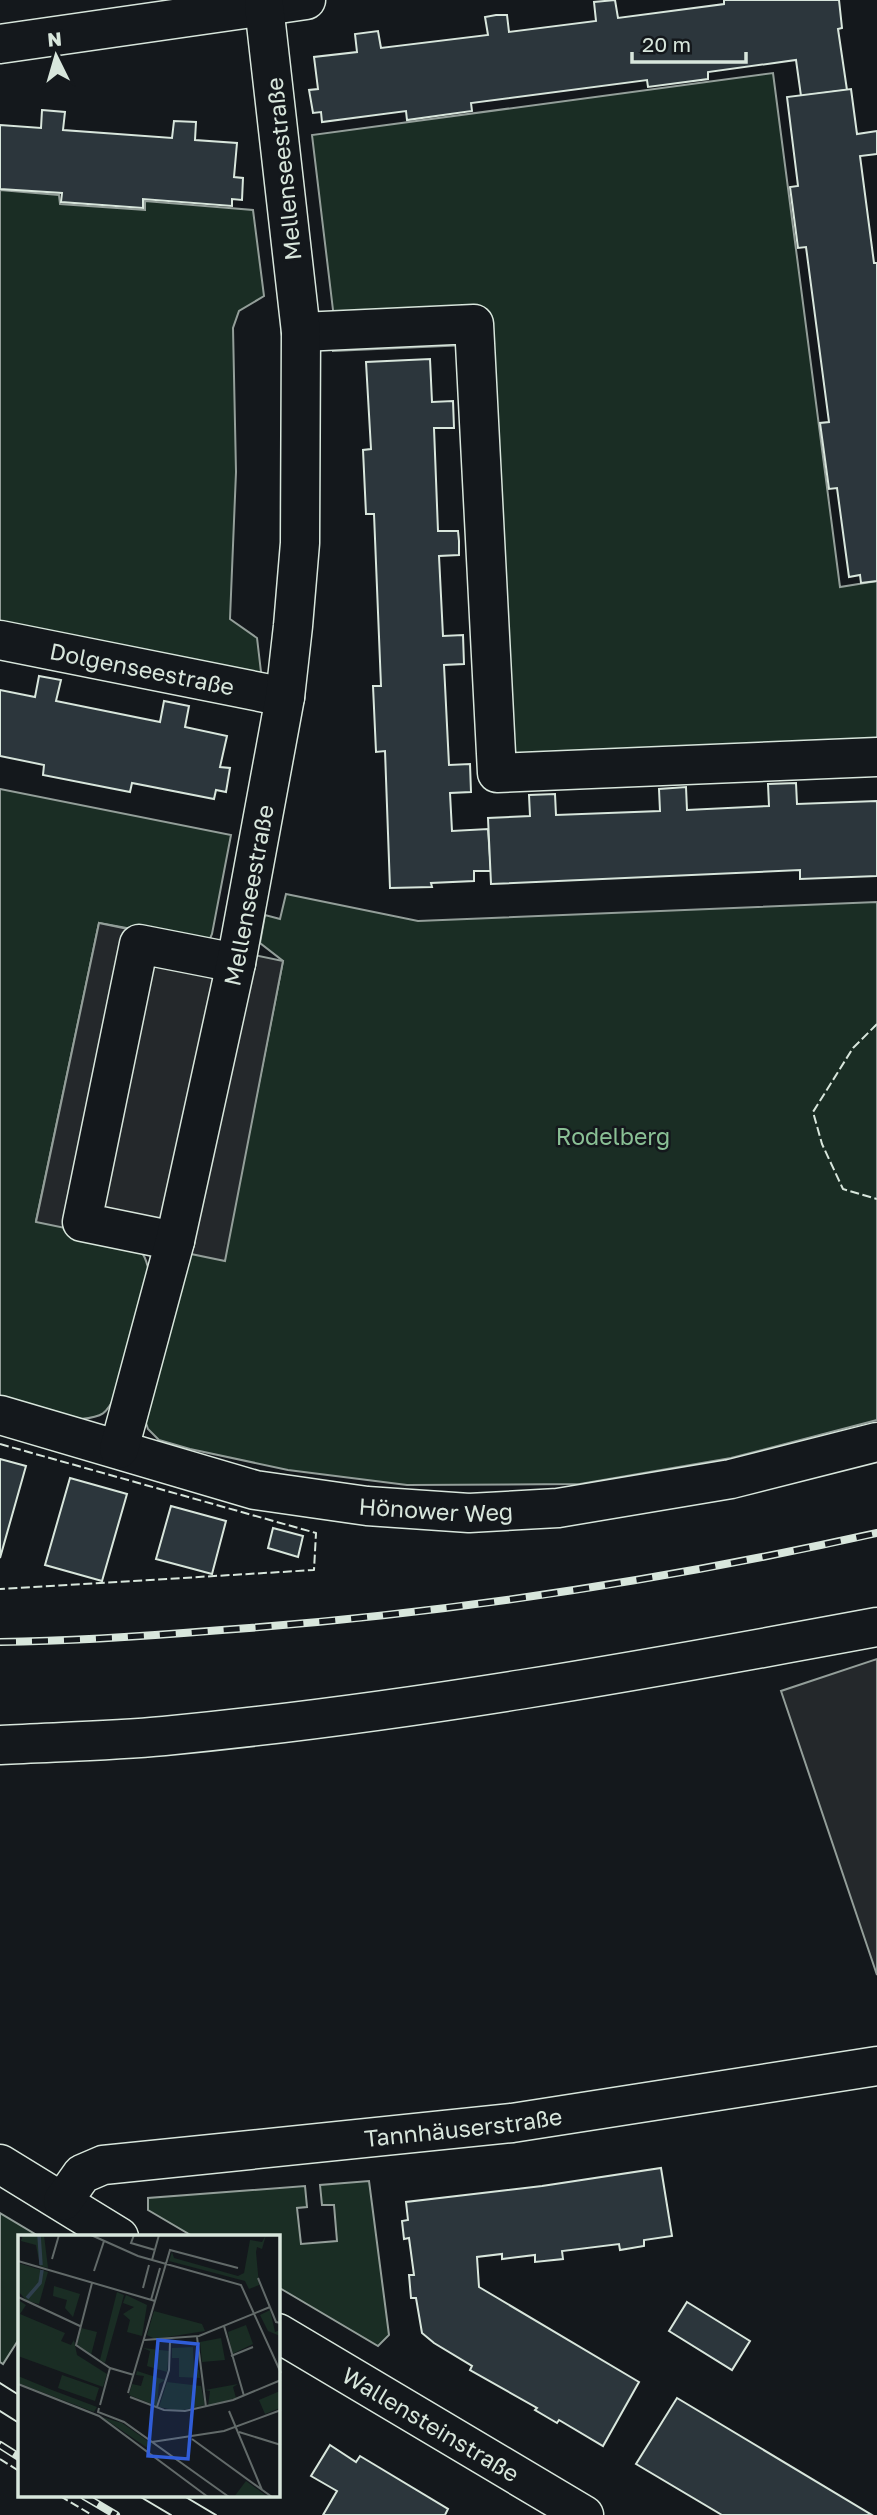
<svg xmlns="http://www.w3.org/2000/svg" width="877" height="2515" font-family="'Golos Text',sans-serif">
<rect width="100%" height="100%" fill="#14181c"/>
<g fill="#1a2d24" stroke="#939e99" stroke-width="2">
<polygon points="773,73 840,587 877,581 877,745 515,757 490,344 333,351 333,310 312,135"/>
<polygon points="0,190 59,195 60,204 145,210 145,201 253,210 264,296 239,311 233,328 236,472 230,619 257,638 261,672 242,676 0,628"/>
<path d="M 0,789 L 231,835 L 212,934 L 208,943 L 99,923 L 36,1221 L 129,1241 C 142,1249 146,1257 149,1272 L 116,1395 C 106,1414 103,1417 81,1419 L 0,1397 Z"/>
<polygon points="286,894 418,921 877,902 877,1420 731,1458 580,1484 407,1485 288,1470 190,1449 159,1440 148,1429 143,1414 181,1251 224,1260 283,961 260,943 265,915 280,919"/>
<polygon points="369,2181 389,2335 378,2346 278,2287 278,2237 194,2237 148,2210 148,2198 305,2186 307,2207 297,2208 301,2244 337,2241 334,2205 322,2205 320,2185"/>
<polygon points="0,2213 40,2237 19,2237 19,2339 3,2364 0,2362"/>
</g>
<g fill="#24282b" stroke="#939e99" stroke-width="2">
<polygon points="99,923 283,961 225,1261 36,1222"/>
<polygon points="877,1659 877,1975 781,1691"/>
</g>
<g fill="#2c363c" stroke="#d8e6dc" stroke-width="2">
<polygon points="615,0 618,18 724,4 724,0 839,0 842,28 838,29 847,90 801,96 796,60 708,72 708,79 648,87 647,80 471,103 472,111 407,120 406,111 322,122 321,112 313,113 309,90 318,89 314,57 357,52 355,34 378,31 381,48 488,35 485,17 496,15 507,15 509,32 596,21 594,2"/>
<polygon points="851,89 857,134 877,131 877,154 860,156 874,263 877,263 877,581 861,583 860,575 849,577 837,488 829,489 820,423 829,422 806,247 798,248 790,187 798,186 787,97"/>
<polygon points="42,110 65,112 63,130 172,138 174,121 196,122 195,140 237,143 234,177 243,178 242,200 232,199 232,206 143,199 143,208 61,202 62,193 0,189 0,125 41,128"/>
<polygon points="430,359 432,402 453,401 454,428 434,428 438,531 458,531 459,541 459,555 439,556 443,636 463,635 464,664 444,665 449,765 470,764 471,792 450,793 452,831 488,829 491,871 474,871 474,881 431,883 432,887 390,888 385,751 376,752 373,686 381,686 374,514 366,514 363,450 371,449 366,362"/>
<polygon points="39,676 61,680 56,701 160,722 164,701 189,706 185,727 227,736 220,767 230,768 226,792 216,790 214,799 132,783 130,792 43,775 44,765 0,756 0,690 35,697"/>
<polygon points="796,783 797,804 877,801 877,876 800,879 800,870 491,884 488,818 530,816 529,795 555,794 556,815 660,811 659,789 686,787 687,810 769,806 768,784"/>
<polygon points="0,1459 26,1466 0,1558"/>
<polygon points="70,1478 127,1494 102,1581 45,1565"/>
<polygon points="171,1506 226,1521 212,1574 156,1559"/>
<polygon points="273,1528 303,1536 298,1557 268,1548"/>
<polygon points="661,2168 672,2236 644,2240 644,2246 620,2250 619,2244 562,2251 563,2259 535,2262 535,2255 502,2259 502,2254 477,2257 479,2287 639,2382 603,2446 559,2420 557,2423 535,2410 537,2408 470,2370 472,2366 434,2343 422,2333 416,2298 411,2298 409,2275 414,2275 409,2238 404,2239 402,2221 408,2220 406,2202 542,2186"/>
<polygon points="687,2302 750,2341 732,2370 669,2331"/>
<polygon points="677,2398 872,2515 722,2515 636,2464"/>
<polygon points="330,2445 356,2462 360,2456 448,2509 445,2515 323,2515 337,2491 311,2476"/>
</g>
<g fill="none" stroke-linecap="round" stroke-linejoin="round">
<g stroke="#d8e6dc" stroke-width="41">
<g id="minor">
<polyline points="0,44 306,0"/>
<polyline points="301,332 474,324 497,773 877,757"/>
<path id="s1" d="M 0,640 L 285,697"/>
<polyline points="175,1241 82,1222 139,944 236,963"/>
<path id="s2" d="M 0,1415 L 255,1490 L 367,1506 L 469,1513 L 558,1508 L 731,1479 L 877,1442"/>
<path id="s3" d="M 119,1449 L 175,1241 L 236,963 L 285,697 L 293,626 L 300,543 L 301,332 L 264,6"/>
<path d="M 0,1745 C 55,1742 110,1741 164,1736 C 404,1713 640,1671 877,1627"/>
<polyline points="0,2164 119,2237"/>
<path id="s4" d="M 63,2201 L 82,2174 L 103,2165 L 512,2123 L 877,2066"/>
<path id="s5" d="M 278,2333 L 584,2515"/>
</g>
</g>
<use href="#minor" stroke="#14181c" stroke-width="38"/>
<g stroke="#d8e6dc" stroke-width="2">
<polyline points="0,2383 19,2395"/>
<polyline points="0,2411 19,2423"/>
<polyline points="139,2496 171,2515"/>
<polyline points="184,2496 216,2515"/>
</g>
<g stroke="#d8e6dc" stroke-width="8">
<g id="rail">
<path d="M 0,1642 C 74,1641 148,1636 222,1630 C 443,1614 661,1581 877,1533"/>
<polyline points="0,2445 19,2457"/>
<polyline points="84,2496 116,2515"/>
</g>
</g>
<use href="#rail" stroke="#14181c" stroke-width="5" stroke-dasharray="16" stroke-linecap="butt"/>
<g stroke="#d8e6dc" stroke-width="2" stroke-dasharray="9 3.5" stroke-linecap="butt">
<polyline points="877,1024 853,1048 813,1112 822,1144 843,1189 877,1199"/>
<polyline points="0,1444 316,1533 314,1570 0,1589"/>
<polyline points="0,2459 19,2471"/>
<polyline points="60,2496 92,2515"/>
</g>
</g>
<g text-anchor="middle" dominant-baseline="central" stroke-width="5" stroke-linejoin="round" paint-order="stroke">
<g font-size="23" fill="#d8e6dc" stroke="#14181c">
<text transform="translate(283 169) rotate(-96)">Mellenseestraße</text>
<text stroke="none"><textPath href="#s1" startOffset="145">Dolgenseestraße</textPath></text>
<text stroke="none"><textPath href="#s3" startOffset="569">Mellenseestraße</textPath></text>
<text stroke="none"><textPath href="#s2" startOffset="448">Hönower Weg</textPath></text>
<text stroke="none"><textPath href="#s4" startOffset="418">Tannhäuserstraße</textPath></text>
<text stroke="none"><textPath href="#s5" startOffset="178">Wallensteinstraße</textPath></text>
</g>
<g font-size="23" fill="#8ac095" stroke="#14181c">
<text x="613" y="1136">Rodelberg</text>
</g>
</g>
<g transform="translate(18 2235)">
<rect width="262" height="262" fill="#14181c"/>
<path d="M 5,0 L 26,0 L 30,33 L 22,31 L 18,10 L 3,6 ZM 248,0 L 244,14 L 239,12 L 238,17 L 241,50 L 231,54 L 227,46 L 151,26 L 154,17 L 156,23 L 220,41 L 226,38 L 232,5 L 244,7 ZM 0,28 L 30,37 L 21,69 L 9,66 L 0,56 ZM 36,51 L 62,59 L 55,82 L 47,73 L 49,65 L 35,61 ZM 99,57 L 106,60 L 87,128 L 82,125 ZM 108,60 L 129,70 L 124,101 L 109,97 L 112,85 L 105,79 L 116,72 L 105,68 ZM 2,66 L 8,70 L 2,79 L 47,98 L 43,106 L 53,110 L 56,105 L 59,120 L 89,139 L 85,152 L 0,121 ZM 252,75 L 257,97 L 262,95 L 262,101 L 250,96 L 242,80 ZM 136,76 L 184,89 L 187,96 L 137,104 L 129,100 ZM 228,90 L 235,109 L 214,119 L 210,97 ZM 63,93 L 79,97 L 73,120 L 59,110 ZM 203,103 L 207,125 L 184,127 L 182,107 ZM 175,112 L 176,135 L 181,135 L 182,143 L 161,142 L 161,123 L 154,123 L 154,113 ZM 125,113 L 151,116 L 149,137 L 129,131 L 132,116 ZM 119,136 L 147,145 L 141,149 L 139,171 L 111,160 L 114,149 L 123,151 L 126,141 L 118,140 ZM 44,140 L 81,153 L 77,166 L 40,153 ZM 0,141 L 34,155 L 79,172 L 76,177 L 0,148 ZM 149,147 L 183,151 L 187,170 L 161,176 L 141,172 ZM 220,149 L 215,152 L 218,163 L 190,171 L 192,156 L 187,155 ZM 262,156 L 262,173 L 247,179 L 241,165 ZM 84,182 L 104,188 L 134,209 L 131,214 ZM 228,246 L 250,262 L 251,262 L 216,262 Z" fill="#1a2d24"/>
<path fill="none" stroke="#2f3f4d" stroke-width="3.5" d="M 21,0 L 23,30M 9,63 L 22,48 L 24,35"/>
<path fill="none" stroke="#626a69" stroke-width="2" d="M 73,0 L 120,21 L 223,50 L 263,138M 116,0 L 113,8 L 137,15M 34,24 L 41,0M 134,25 L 141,0M 0,26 L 137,66M 76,36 L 86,6M 240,43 L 258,87 L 263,88M 74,48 L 58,110 L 92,133 L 116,140M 125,53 L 131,30M 0,62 L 62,91M 133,65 L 142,33M 206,91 L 226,161M 179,102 L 188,172M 126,105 L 181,101 L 252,72M 213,121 L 235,112M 0,149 L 81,181 L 190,262M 110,158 L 152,15 L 220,33M 112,162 L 146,175 L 167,176 L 215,165 L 263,145M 82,170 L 92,133M 139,172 L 151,135 L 152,107M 81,173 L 80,177 L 106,187 L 211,262M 211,176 L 244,255M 221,197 L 263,210M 174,204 L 254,262M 134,207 L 206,196 L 263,175"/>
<path fill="#305dd8" fill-opacity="0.15" stroke="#305dd8" stroke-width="3.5" d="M 140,105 L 180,109 L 170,224 L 130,221 Z"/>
<rect width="262" height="262" fill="none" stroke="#d8e6dc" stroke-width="3.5"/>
</g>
<g transform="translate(56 56) rotate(355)" stroke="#14181c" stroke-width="5" paint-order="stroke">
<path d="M0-5L12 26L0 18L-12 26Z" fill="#d8e6dc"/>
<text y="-10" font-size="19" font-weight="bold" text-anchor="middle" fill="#d8e6dc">N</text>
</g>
<path d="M632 52v10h114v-10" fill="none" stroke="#d8e6dc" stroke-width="3.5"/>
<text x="642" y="52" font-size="21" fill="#d8e6dc" stroke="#14181c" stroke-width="5" paint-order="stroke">20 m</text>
</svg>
